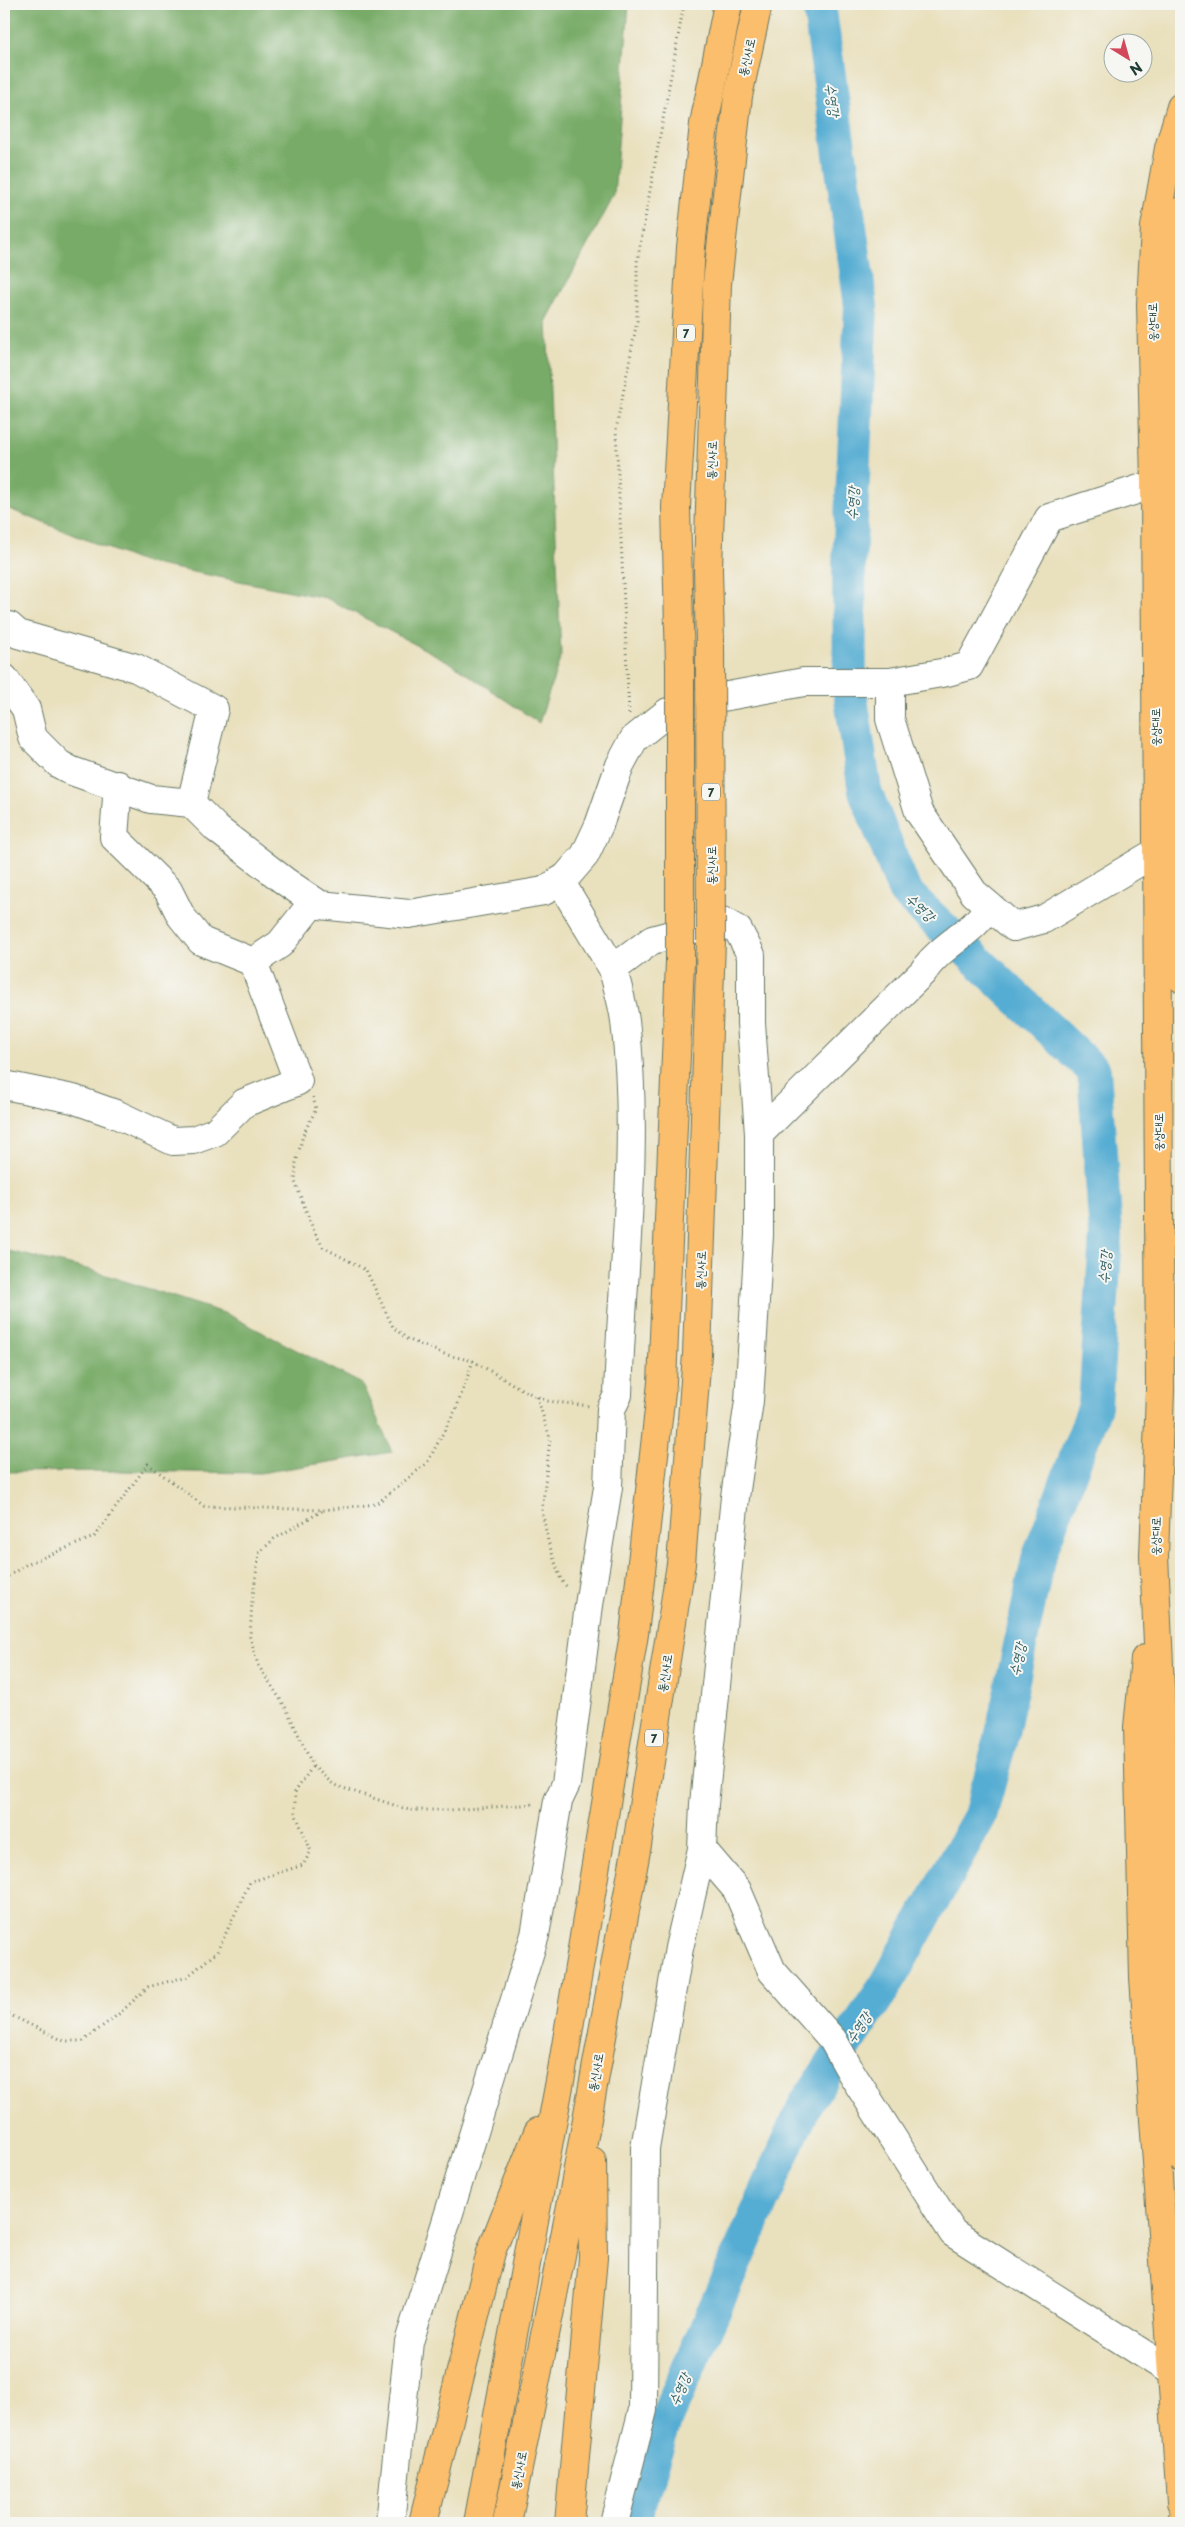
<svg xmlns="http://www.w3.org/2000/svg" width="1185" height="2527" font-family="'Playpen Sans','Poor Story',sans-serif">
<rect width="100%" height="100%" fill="#f6f6f2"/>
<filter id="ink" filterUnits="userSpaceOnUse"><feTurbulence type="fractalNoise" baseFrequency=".02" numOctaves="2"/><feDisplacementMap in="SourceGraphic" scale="10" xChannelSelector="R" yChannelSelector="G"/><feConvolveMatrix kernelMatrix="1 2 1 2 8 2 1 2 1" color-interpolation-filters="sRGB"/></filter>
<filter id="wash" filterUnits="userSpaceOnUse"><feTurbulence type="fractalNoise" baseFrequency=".0096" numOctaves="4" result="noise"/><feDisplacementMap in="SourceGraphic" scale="20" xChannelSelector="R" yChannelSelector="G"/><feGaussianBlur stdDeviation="1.12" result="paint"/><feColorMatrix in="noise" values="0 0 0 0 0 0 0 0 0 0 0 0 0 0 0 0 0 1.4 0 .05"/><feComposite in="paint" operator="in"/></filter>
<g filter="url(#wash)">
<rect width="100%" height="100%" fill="#e9e0bd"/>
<g fill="#78ab67" stroke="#4c744e">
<polygon points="4,4 629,4 614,196 547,320 561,656 539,723 451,663 326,598 142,562 4,507"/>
<polygon points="4,1250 87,1269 227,1314 362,1384 392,1452 260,1473 115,1471 4,1472"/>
</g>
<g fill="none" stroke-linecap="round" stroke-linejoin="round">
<polyline stroke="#57add3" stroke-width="34" points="633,2523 665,2421 805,2104 886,1985 980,1816 1001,1738 1038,1559 1095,1406 1106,1235 1094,1071 905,892 865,791 850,692 849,564 861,306 819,4"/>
</g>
</g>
<g filter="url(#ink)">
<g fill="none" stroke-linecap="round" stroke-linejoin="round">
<g stroke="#667664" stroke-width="30">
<g id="minor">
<polyline points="1155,484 1049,518 969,666 947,672 890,682 890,719 919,812 974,893 1014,927 1044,919 1156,852"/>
<polyline points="9,626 18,634 136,668 214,709 191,803"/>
<polyline points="4,678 26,709 33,738 59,764 72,771 151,799 191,803 217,829 286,882 320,905 409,914 544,891 566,877 585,855 599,825 620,765 634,739 668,712 706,700 804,682 890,682"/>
<polyline points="560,881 613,969"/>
<polyline points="253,962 280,944 314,901"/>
<polyline points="4,1085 73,1099 118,1115 173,1141 193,1140 215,1132 244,1103 298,1081 253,962 201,941 181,916 168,890 114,837 118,785"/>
<polyline points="702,1849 737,1890 772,1971 833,2040 852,2074 953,2233 1172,2372"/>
<path d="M 390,2523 L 409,2342 L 535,1935 L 558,1801 L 566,1784 L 589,1605 L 608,1487 L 611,1409 L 618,1395 C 622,1271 640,1145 625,1021 C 623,1004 617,986 613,969 L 652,940 L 722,921 L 738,930 L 751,955 L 751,1023 L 759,1134"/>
<path d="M 614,2523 L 643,2410 L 645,2148 L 679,1948 L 702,1849 L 704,1804 L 735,1497 L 749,1401 L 759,1235 L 759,1134 L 923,972 C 940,945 974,933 989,906"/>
</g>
</g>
<g stroke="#667664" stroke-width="30">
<g id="major">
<polyline points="1181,107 1169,148 1155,227 1151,304 1155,484 1160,1391 1154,1556 1162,1730 1159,1889 1172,2070 1181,2158"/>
<polyline points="1181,211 1177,234 1174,477 1181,978"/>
<polyline points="1145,1659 1138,1727 1144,1978 1181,2502"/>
<polyline points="1181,1759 1179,1888 1181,1921"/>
<polyline points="1181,2523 1181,2522"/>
</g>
</g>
<g stroke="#667664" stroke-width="30">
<g id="highway">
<polyline points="710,642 708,570 717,284 738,96 758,4"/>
<polyline points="680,666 676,507 691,247 704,124 728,4"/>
<polyline points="423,2523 491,2252 538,2132"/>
<polyline points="478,2523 562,2070 634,1634 662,1383 680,962"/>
<polyline points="507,2523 573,2196 637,1845 681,1564 697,1354 711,941"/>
<polyline points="569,2523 593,2258 592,2161"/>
</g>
</g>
<g stroke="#667664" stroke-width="3" stroke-dasharray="1 4" stroke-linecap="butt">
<polyline points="629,714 616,430 637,321 637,262 684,4"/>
<polyline points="313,1097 316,1109 303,1135 296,1163 295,1182 313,1229 323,1247 366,1270 393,1327 407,1339 447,1355 473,1361 523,1390 547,1401 590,1406"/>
<polyline points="537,1397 550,1438 542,1511 548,1541 561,1580 568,1588"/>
<polyline points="322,1511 274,1539 259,1553 252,1602 250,1637 258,1665 286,1708 313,1766 334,1785 409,1810 450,1810 535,1804"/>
<polyline points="4,1579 27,1564 94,1537 148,1464 204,1506 324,1510 376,1504 427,1463 456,1409 473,1361"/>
<polyline points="4,2012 64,2041 83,2041 120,2013 148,1987 188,1976 217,1952 250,1882 303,1865 311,1851 295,1813 295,1792 313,1766"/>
</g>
<use href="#minor" stroke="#fff" stroke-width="28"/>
<use href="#major" stroke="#fabe6d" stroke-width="28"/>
<use href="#highway" stroke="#fabe6d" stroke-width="28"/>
<g stroke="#667664" stroke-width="30" stroke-linecap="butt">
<g id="highway-bridge">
<polyline points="710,642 711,941"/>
<polyline points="680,666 680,962"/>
</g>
</g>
<use href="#highway-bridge" stroke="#fabe6d" stroke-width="28"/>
</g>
</g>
<g text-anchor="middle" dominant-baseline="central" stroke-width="4" stroke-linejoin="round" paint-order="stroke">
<g fill="#f6f6f2" stroke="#60746d" stroke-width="1">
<rect x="677" y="324.5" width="18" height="17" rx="4"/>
<rect x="702" y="783.5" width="18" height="17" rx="4"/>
<rect x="645" y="1729.5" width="18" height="17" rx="4"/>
</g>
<g font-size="11" font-weight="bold" fill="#1f3d34">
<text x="686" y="333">7</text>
<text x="711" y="792">7</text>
<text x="654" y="1738">7</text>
</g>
<g font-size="12" fill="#1f3d34" stroke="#f6f6f2">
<text transform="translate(746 57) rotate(-77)">통신사로</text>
<text transform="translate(1152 322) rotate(-91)">웅상대로</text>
<text transform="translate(711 460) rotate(-88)">통신사로</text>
<text transform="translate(1155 727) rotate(-90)">웅상대로</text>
<text transform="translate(711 865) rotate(-90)">통신사로</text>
<text transform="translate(1158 1132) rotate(-90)">웅상대로</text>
<text transform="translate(700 1270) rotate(-88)">통신사로</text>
<text transform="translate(1155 1536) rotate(-89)">웅상대로</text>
<text transform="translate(664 1673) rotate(-81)">통신사로</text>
<text transform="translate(595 2072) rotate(-80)">통신사로</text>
<text transform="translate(518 2470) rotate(-79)">통신사로</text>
</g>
<g font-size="14" font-style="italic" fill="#305f64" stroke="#f6f6f2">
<text transform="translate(833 100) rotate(82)">수영강</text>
<text transform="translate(852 503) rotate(-87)">수영강</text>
<text transform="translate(921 907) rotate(44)">수영강</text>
<text transform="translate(1104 1267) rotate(-86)">수영강</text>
<text transform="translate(1017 1659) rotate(-78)">수영강</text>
<text transform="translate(858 2027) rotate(-56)">수영강</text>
<text transform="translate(679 2389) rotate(-66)">수영강</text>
</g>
</g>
<rect width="1185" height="2527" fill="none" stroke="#f6f6f2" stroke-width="20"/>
<g transform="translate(1128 58) rotate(143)"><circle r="24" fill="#f6f6f2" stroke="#a0aca6"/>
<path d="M0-4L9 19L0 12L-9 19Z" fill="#d1495b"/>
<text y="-8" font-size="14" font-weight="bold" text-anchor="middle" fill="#1f3d34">N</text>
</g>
</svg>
